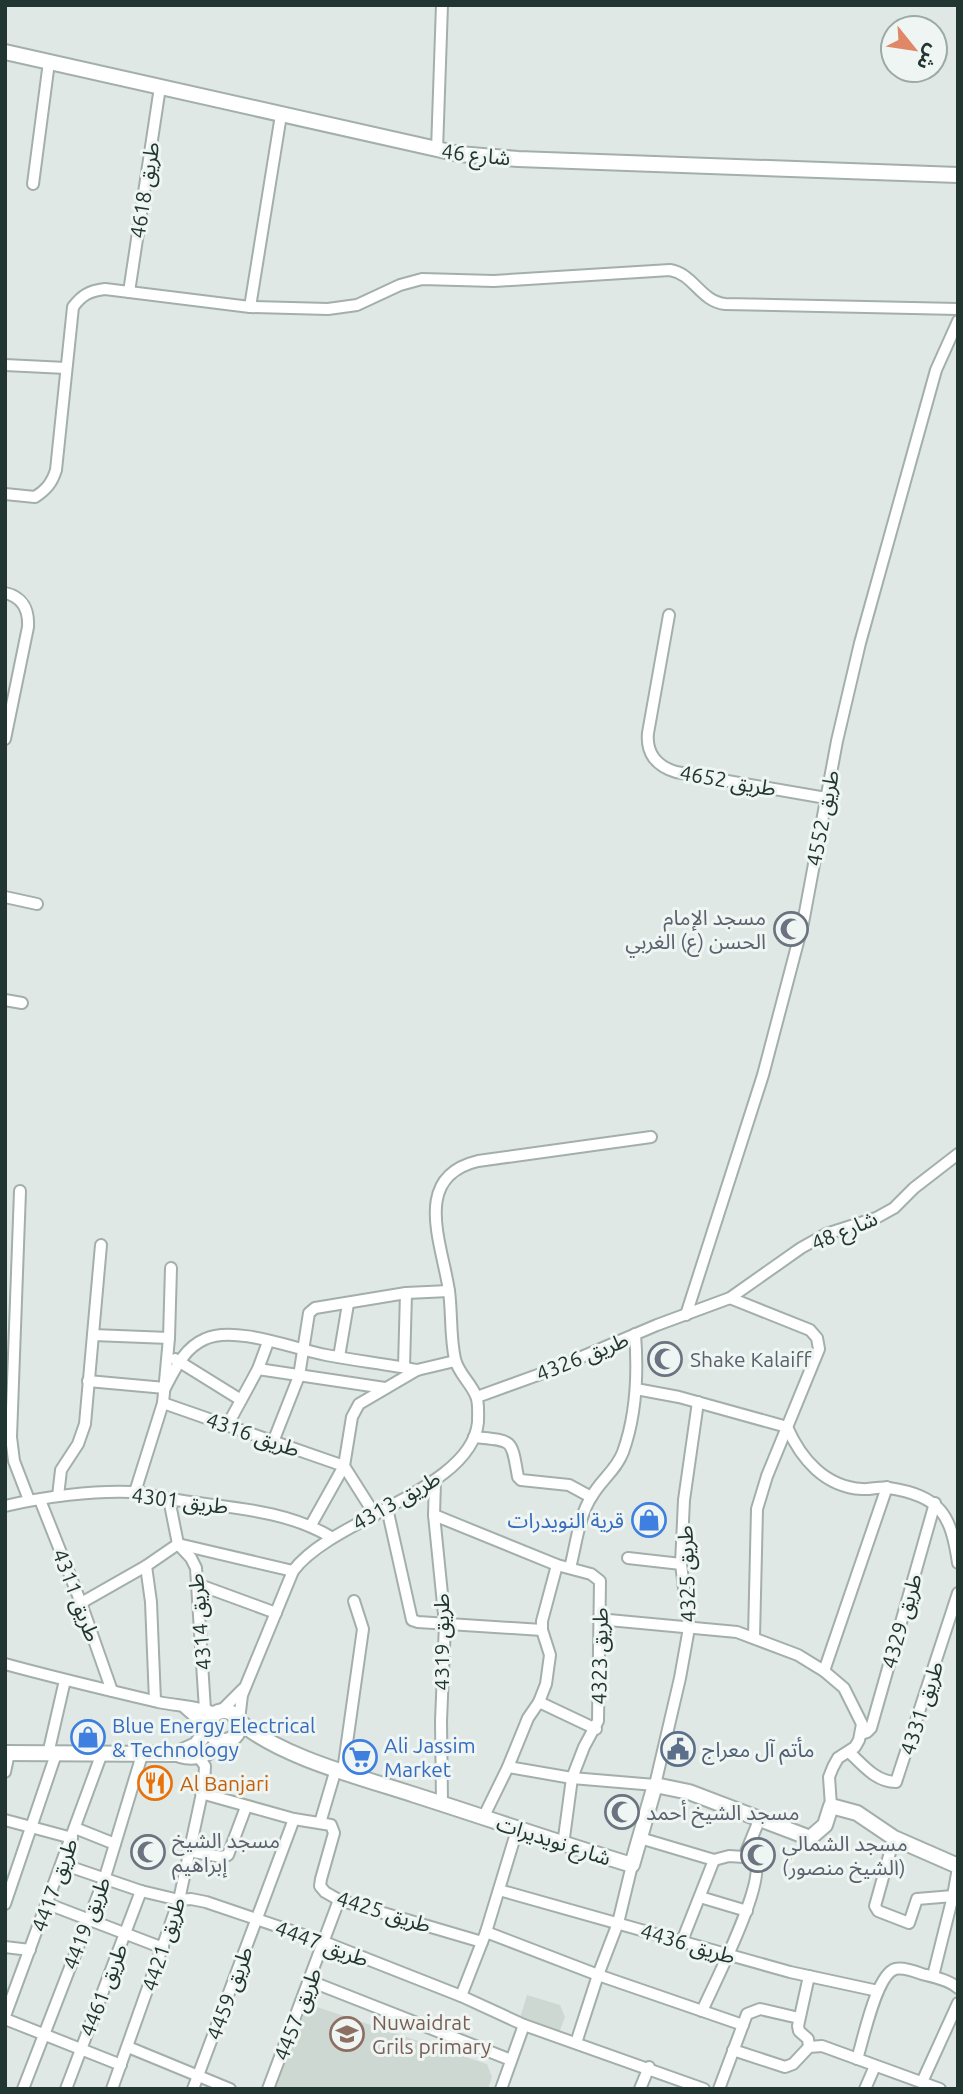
<svg xmlns="http://www.w3.org/2000/svg" width="963" height="2094" font-family="Ubuntu,'Noto Sans Arabic',sans-serif">
<rect width="100%" height="100%" fill="#dfe8e4"/>
<g fill="#ced8d3">
<polygon points="527,1995 560,2005 565,2017 559,2033 520,2018"/>
<polygon points="308,2004 487,2064 492,2077 488,2089 275,2089"/>
</g>
<g fill="none" stroke-linecap="round" stroke-linejoin="round">
<g stroke="#a3afab" stroke-width="14">
<g id="minor">
<polyline points="437,150 442,5"/>
<polyline points="33,184 49,62"/>
<polyline points="129,292 160,87"/>
<polyline points="250,307 281,115"/>
<polyline points="5,365 66,368"/>
<path d="M 5,494 L 35,497 C 46,490 52,483 56,470 L 73,307 C 82,295 89,291 105,289 L 250,307 L 328,309 L 357,305 L 400,285 L 422,279 L 494,281 L 670,270 C 694,274 700,301 725,304 L 958,309"/>
<path d="M 5,593 C 23,597 29,610 28,627 L 5,739"/>
<path d="M 669,615 L 648,733 C 646,753 656,766 676,772 L 826,798"/>
<polyline points="5,897 37,904"/>
<polyline points="5,1000 22,1003"/>
<polyline points="20,1191 11,1437 14,1461 29,1500"/>
<polyline points="730,1298 810,1330 817,1338 819,1349 767,1476 757,1509 754,1637"/>
<polyline points="686,1315 763,1075 803,923 837,741 860,643 936,370 958,321"/>
<polyline points="93,1335 169,1338"/>
<polyline points="339,1357 348,1304"/>
<polyline points="175,1359 241,1400"/>
<polyline points="404,1367 406,1293"/>
<polyline points="258,1369 385,1388"/>
<path d="M 88,1381 L 165,1388 C 175,1369 184,1348 205,1339 C 234,1325 295,1349 326,1355 C 357,1361 387,1364 417,1370"/>
<polyline points="636,1389 679,1397 787,1427"/>
<polyline points="477,1397 546,1372 657,1325 730,1298 801,1248 826,1234 876,1218 894,1208 914,1188 958,1154"/>
<polyline points="163,1403 344,1466 311,1525"/>
<polyline points="227,1426 258,1369 268,1342"/>
<path d="M 787,1427 C 801,1459 825,1487 862,1489 C 871,1490 880,1486 889,1488 C 941,1496 951,1515 958,1563"/>
<path d="M 474,1437 C 514,1441 511,1438 518,1477 L 521,1480 L 569,1485 L 591,1497"/>
<polyline points="273,1442 299,1376 309,1313 315,1308 406,1293 449,1291"/>
<polyline points="435,1481 434,1515 445,1624 441,1721 442,1803"/>
<polyline points="135,1492 163,1403 169,1338 171,1268"/>
<polyline points="58,1496 61,1470 78,1444 85,1424 101,1245"/>
<polyline points="169,1499 178,1544 191,1558 196,1568 205,1710"/>
<polyline points="40,1500 81,1603 112,1691"/>
<path d="M 5,1506 C 43,1497 94,1490 133,1492 C 146,1492 158,1498 170,1499 C 225,1508 282,1508 331,1537"/>
<polyline points="387,1508 412,1620 418,1622 542,1630"/>
<polyline points="375,1515 344,1466 352,1417 359,1404 417,1370 455,1361"/>
<polyline points="434,1515 557,1565 591,1574 600,1581 598,1721 584,1747 572,1778 563,1845"/>
<polyline points="628,1558 681,1564"/>
<polyline points="146,1566 151,1602 155,1701"/>
<path d="M 570,1568 C 576,1545 579,1515 592,1496 C 601,1480 617,1469 623,1452 C 636,1416 638,1372 635,1334"/>
<polyline points="197,1584 276,1613"/>
<polyline points="81,1603 146,1566 178,1544 293,1571"/>
<polyline points="598,1619 737,1632 798,1655 824,1671 844,1688 862,1724 859,1740 855,1747 838,1758 833,1767 829,1777 831,1806"/>
<path d="M 5,1664 C 56,1678 107,1690 158,1702 C 177,1706 197,1706 215,1713"/>
<polyline points="824,1671 887,1487"/>
<polyline points="539,1702 596,1729"/>
<polyline points="185,1708 194,1716 209,1723"/>
<polyline points="221,1711 243,1689"/>
<path d="M 239,1720 L 242,1695 L 293,1571 C 332,1518 472,1490 478,1422 C 478,1415 479,1402 476,1396 C 471,1383 458,1373 455,1359 C 450,1337 452,1313 449,1291 C 442,1243 411,1177 478,1161 L 651,1137"/>
<polyline points="861,1734 867,1732 871,1728 935,1503"/>
<path d="M 849,1752 C 863,1765 876,1782 896,1782 L 958,1593"/>
<polyline points="48,1754 65,1680"/>
<polyline points="508,1767 572,1778 655,1785 680,1678 689,1628 681,1564 684,1500 698,1402"/>
<polyline points="343,1771 363,1629 354,1601"/>
<polyline points="5,1772 9,1753"/>
<polyline points="201,1793 294,1819 331,1825 334,1833 321,1879 320,1886 325,1892 339,1900 482,1942"/>
<polyline points="483,1818 508,1767 528,1718 539,1702 546,1684 550,1655 542,1630 542,1621 557,1565"/>
<polyline points="5,1820 72,1838"/>
<polyline points="320,1823 336,1769"/>
<polyline points="75,1828 115,1844"/>
<polyline points="640,1838 714,1860 729,1856 744,1857"/>
<polyline points="894,1838 875,1906 878,1911 909,1923 917,1899 953,1896"/>
<polyline points="188,1851 222,1857 228,1855 246,1807"/>
<polyline points="62,1864 141,1891 179,1900 191,1899 206,1902 324,1942 461,1996 524,2025 704,2089"/>
<polyline points="499,1890 790,1972 878,1991"/>
<polyline points="700,1897 747,1911"/>
<polyline points="5,1904 56,1754"/>
<polyline points="48,1904 163,1948"/>
<polyline points="486,1932 598,1975 743,2025"/>
<polyline points="682,1941 714,1860"/>
<polyline points="5,1947 30,1950"/>
<polyline points="933,1976 953,1896 958,1868"/>
<polyline points="310,1981 511,2060"/>
<polyline points="461,1996 486,1932 517,1830"/>
<path d="M 702,2011 C 714,1984 766,1883 755,1861 L 744,1857 L 760,1818"/>
<polyline points="5,2016 102,1753"/>
<polyline points="5,2019 121,2065"/>
<polyline points="576,2043 598,1975 618,1923 632,1865"/>
<polyline points="128,2047 230,2089"/>
<polyline points="809,2047 808,2039 799,2031 798,2026 809,1976"/>
<polyline points="733,2050 785,2067 793,2064 809,2047 822,2046 940,2089"/>
<path d="M 857,2059 C 863,2041 876,1975 895,1969 C 903,1967 914,1971 922,1974 C 934,1977 949,1980 958,1988"/>
<polyline points="922,2082 958,2003"/>
<polyline points="23,2089 105,1877 142,1755"/>
<polyline points="66,2089 141,1891"/>
<polyline points="112,2089 179,1900 204,1784 205,1766 198,1756"/>
<polyline points="193,2089 294,1819"/>
<polyline points="268,2089 339,1900"/>
<polyline points="501,2089 524,2025"/>
<polyline points="640,2089 649,2067"/>
<polyline points="719,2089 747,2014 760,2009 799,2018"/>
<polyline points="865,2089 875,2066"/>
</g>
</g>
<g stroke="#a3afab" stroke-width="18">
<g id="tertiary">
<polyline points="5,52 459,154 518,159 958,175"/>
<circle cx="224" cy="1726" r="15"/>
<path d="M 239,1721 C 279,1757 363,1778 415,1795 C 487,1818 559,1843 632,1865 L 655,1785 L 689,1792 L 810,1838 L 825,1825 L 831,1806 L 857,1813 L 894,1838 L 958,1866"/>
<polyline points="5,1753 176,1754 196,1745 209,1728"/>
<path d="M 180,1755 C 197,1760 211,1754 221,1741"/>
</g>
</g>
<use href="#minor" stroke="#fff" stroke-width="10"/>
<use href="#tertiary" stroke="#fff" stroke-width="14"/>
</g>
<defs>
<g id="mosque-ring" transform="scale(1.75)"><circle r="9.5" fill="#eff5f2" stroke="#6b7280" stroke-width="1.5"/><path d="M3.5-4.9A6 6 0 1 0 3.5 4.9A5 5 0 1 1 3.5-4.9Z" fill="#6b7280"/></g>
<g id="shop-ring" transform="scale(1.75)"><circle r="9.5" fill="#eff5f2" stroke="#3f7fe0" stroke-width="1.5"/><path d="M-5-2.5h2.3a2.7 3.5 0 0 1 5.4 0H5L5.5 6h-11ZM-1.5-2.5h3a1.5 2.3 0 0 0-3 0Z" fill="#3f7fe0"/></g>
<g id="civic-ring" transform="scale(1.75)"><circle r="9.5" fill="#eff5f2" stroke="#5c6f8a" stroke-width="1.5"/><path d="M-.6-6.5H3V-4.5H.6V-3L4-1V1h2V6H-6V1h2V-1L-.6-3ZM-1.2 2.5V6h2.4V2.5Z" fill="#5c6f8a"/></g>
<g id="supermarket-ring" transform="scale(1.75)"><circle r="9.5" fill="#eff5f2" stroke="#3f7fe0" stroke-width="1.5"/><path d="M-6-5.5h2.5l.6 2H6L4.5 2H-2.5L-4.4-4H-6ZM-1.5 3.2a1.3 1.3 0 1 0 .1 0ZM3 3.2a1.3 1.3 0 1 0 .1 0Z" fill="#3f7fe0"/></g>
<g id="restaurant-ring" transform="scale(1.75)"><circle r="9.5" fill="#eff5f2" stroke="#e8710a" stroke-width="1.5"/><path d="M-5-6h1v4h1v-4h1v4h1v-4h1v5L-1.5 .5V6h-2V.5L-5-1ZM5-6V6H3V1.5H1.5Q1.5-4 5-6Z" fill="#e8710a"/></g>
<g id="school-ring" transform="scale(1.75)"><circle r="9.5" fill="#eff5f2" stroke="#8d6e63" stroke-width="1.5"/><path d="M0-5L7-2L0 1L-7-2ZM-4 1L0 2.5L4 1V4Q0 6-4 4Z" fill="#8d6e63"/></g>
</defs>
<g fill-rule="evenodd">
<use href="#mosque-ring" x="791" y="929"/>
<use href="#mosque-ring" x="665" y="1359"/>
<use href="#shop-ring" x="649" y="1520"/>
<use href="#shop-ring" x="88" y="1737"/>
<use href="#civic-ring" x="678" y="1749"/>
<use href="#supermarket-ring" x="360" y="1757"/>
<use href="#restaurant-ring" x="155" y="1783"/>
<use href="#mosque-ring" x="622" y="1812"/>
<use href="#mosque-ring" x="148" y="1852"/>
<use href="#mosque-ring" x="758" y="1855"/>
<use href="#school-ring" x="347" y="2034"/>
</g>
<g text-anchor="middle" dominant-baseline="central" stroke-width="6" stroke-linejoin="round" paint-order="stroke">
<g font-size="21" fill="#223631" stroke="#eff5f2">
<text transform="translate(476 154) rotate(6)">شارع 46</text>
<text transform="translate(144 190) rotate(-81)">طريق 4618</text>
<text transform="translate(728 780) rotate(10)">طريق 4652</text>
<text transform="translate(822 818) rotate(-79)">طريق 4552</text>
<text transform="translate(844 1230) rotate(-23)">شارع 48</text>
<text transform="translate(582 1356) rotate(-22)">طريق 4326</text>
<text transform="translate(253 1434) rotate(19)">طريق 4316</text>
<text transform="translate(180 1500) rotate(7)">طريق 4301</text>
<text transform="translate(396 1500) rotate(-30)">طريق 4313</text>
<text transform="translate(686 1574) rotate(-92)">طريق 4325</text>
<text transform="translate(77 1595) rotate(69)">طريق 4311</text>
<text transform="translate(901 1621) rotate(-74)">طريق 4329</text>
<text transform="translate(199 1622) rotate(-95)">طريق 4314</text>
<text transform="translate(441 1642) rotate(-90)">طريق 4319</text>
<text transform="translate(599 1656) rotate(-89)">طريق 4323</text>
<text transform="translate(921 1708) rotate(-72)">طريق 4331</text>
<text transform="translate(554 1840) rotate(18)">شارع نويديرات</text>
<text transform="translate(54 1885) rotate(-70)">طريق 4417</text>
<text transform="translate(384 1911) rotate(17)">طريق 4425</text>
<text transform="translate(86 1923) rotate(-69)">طريق 4419</text>
<text transform="translate(322 1943) rotate(20)">طريق 4447</text>
<text transform="translate(688 1943) rotate(16)">طريق 4436</text>
<text transform="translate(163 1944) rotate(-72)">طريق 4421</text>
<text transform="translate(103 1990) rotate(-69)">طريق 4461</text>
<text transform="translate(229 1993) rotate(-70)">طريق 4459</text>
<text transform="translate(297 2014) rotate(-69)">طريق 4457</text>
</g>
<g font-size="21" fill="#5b616d" stroke="#eff5f2" text-anchor="start">
<text x="766" y="917" text-anchor="end">مسجد الإمام<tspan x="766" dy="24">الحسن (ع) الغربي</tspan></text>
<text x="690" y="1359">Shake Kalaiff</text>
<text x="646" y="1812">مسجد الشيخ أحمد</text>
<text x="172" y="1840">مسجد الشيخ<tspan x="172" dy="24">إبراهيم</tspan></text>
<text x="782" y="1843">مسجد الشمالي<tspan x="782" dy="24">(الشيخ منصور)</tspan></text>
</g>
<g font-size="21" fill="#366cbe" stroke="#eff5f2" text-anchor="start">
<text x="624" y="1520" text-anchor="end">قرية النويدرات</text>
<text x="112" y="1725">Blue Energy Electrical<tspan x="112" dy="24">&amp; Technology</tspan></text>
<text x="384" y="1745">Ali Jassim<tspan x="384" dy="24">Market</tspan></text>
</g>
<g font-size="21" fill="#4e5e75" stroke="#eff5f2" text-anchor="start">
<text x="702" y="1749">مأتم آل معراج</text>
</g>
<g font-size="21" fill="#c56008" stroke="#eff5f2" text-anchor="start">
<text x="180" y="1783">Al Banjari</text>
</g>
<g font-size="21" fill="#785e54" stroke="#eff5f2" text-anchor="start">
<text x="372" y="2022">Nuwaidrat<tspan x="372" dy="24">Grils primary</tspan></text>
</g>
</g>
<rect width="963" height="2094" fill="none" stroke="#223631" stroke-width="14"/>
<g transform="translate(914 49) rotate(120)"><circle r="33" fill="#eff5f2" stroke="#9da9a5" stroke-width="2"/>
<path d="M0-5L12 26L0 18L-12 26Z" fill="#df8766"/>
<text y="-10" font-size="19" font-weight="bold" text-anchor="middle" fill="#223631">ش</text>
</g>
</svg>
